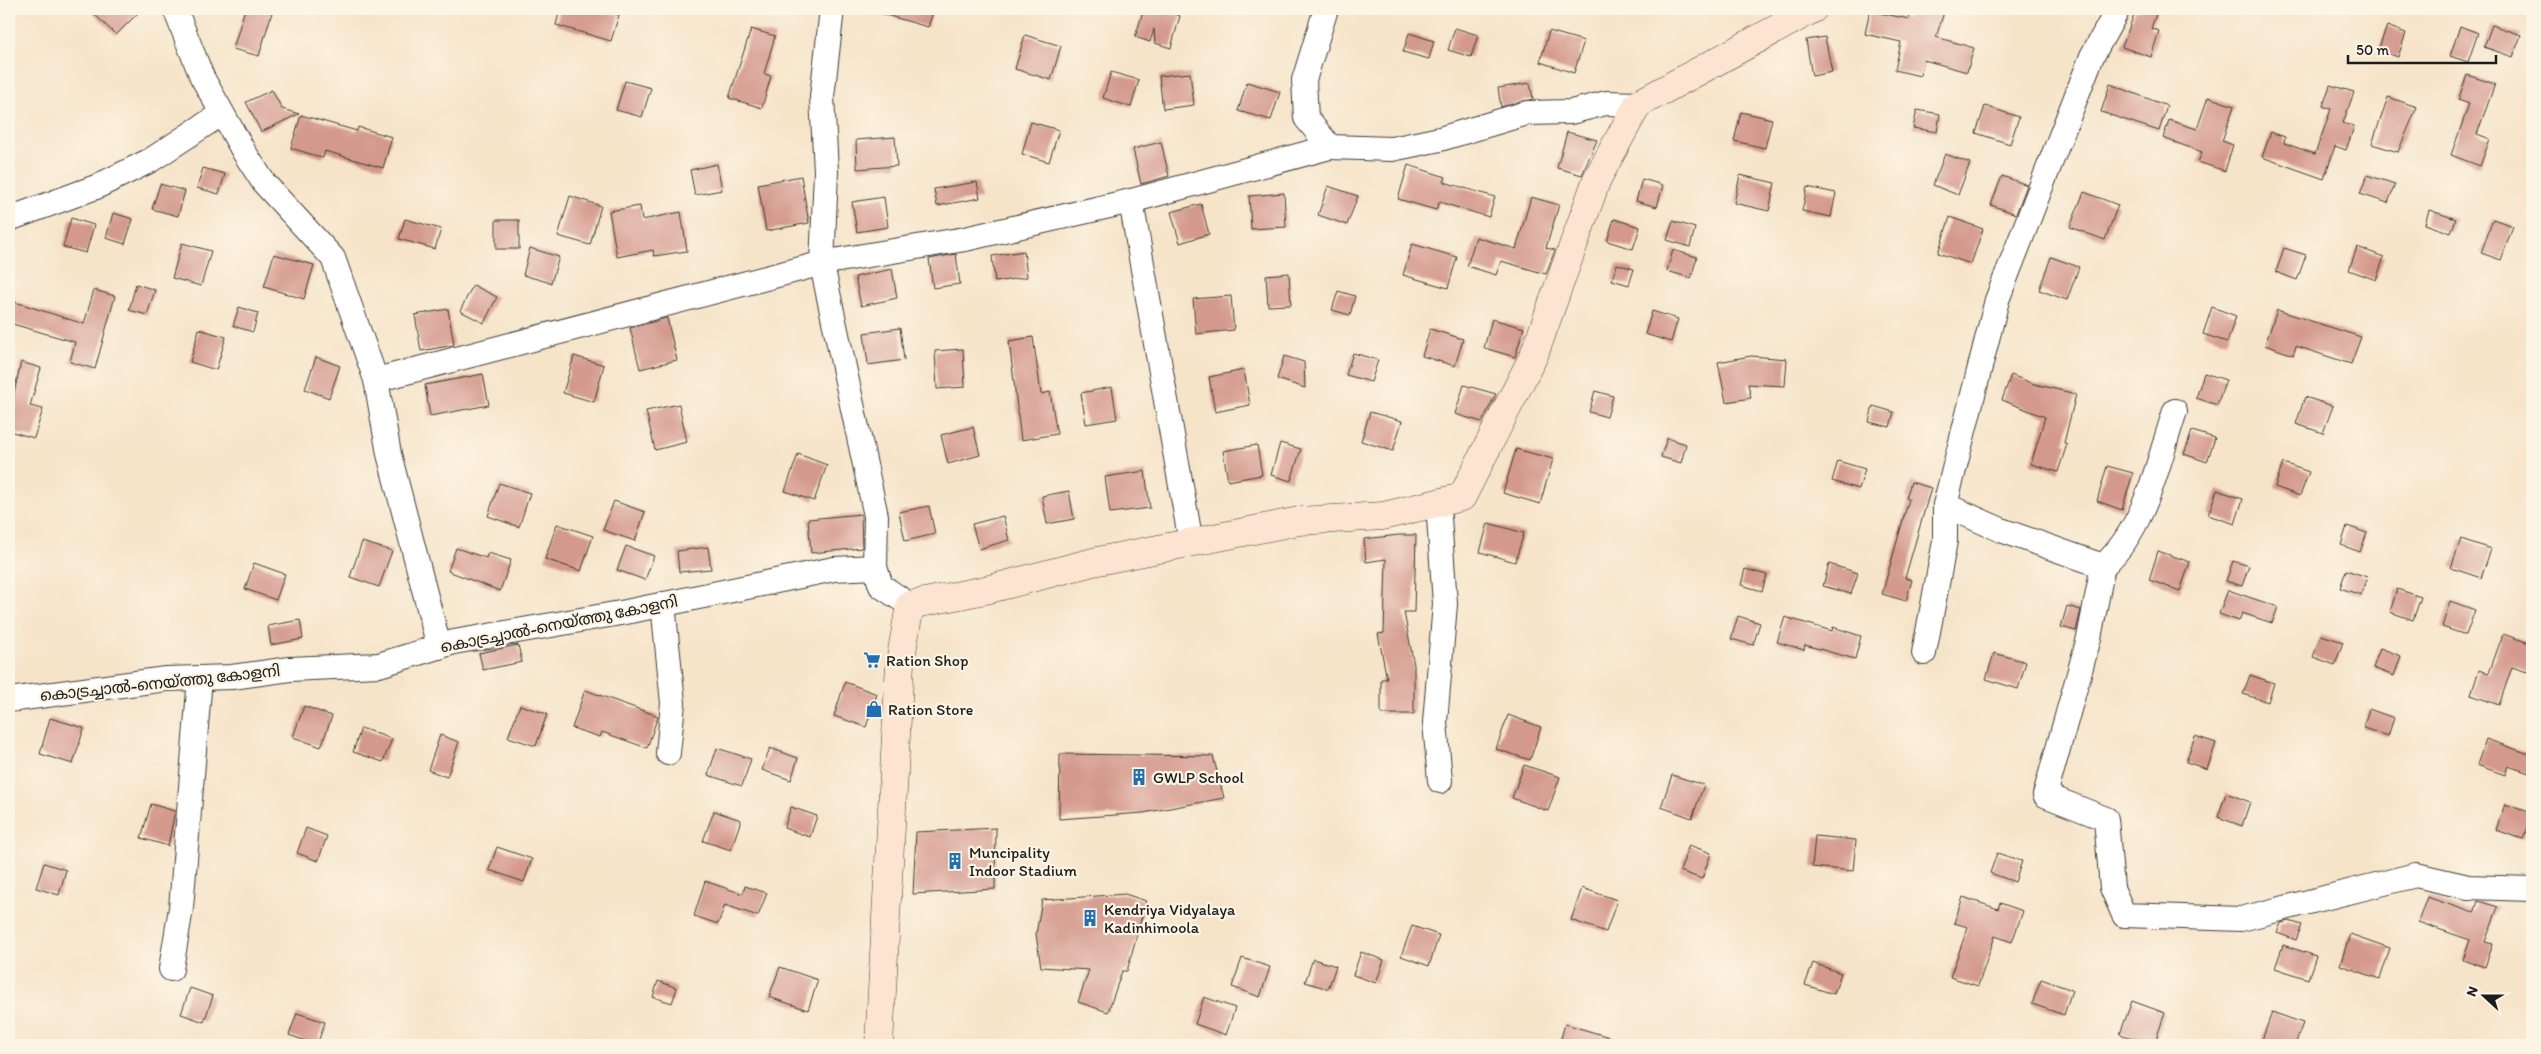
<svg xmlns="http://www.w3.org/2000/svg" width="2541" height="1054" font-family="Itim,'Noto Sans Malayalam',sans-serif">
<rect width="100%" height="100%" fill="#fcf5e5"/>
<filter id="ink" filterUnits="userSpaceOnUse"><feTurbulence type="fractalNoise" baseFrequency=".02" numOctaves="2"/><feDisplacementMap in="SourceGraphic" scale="10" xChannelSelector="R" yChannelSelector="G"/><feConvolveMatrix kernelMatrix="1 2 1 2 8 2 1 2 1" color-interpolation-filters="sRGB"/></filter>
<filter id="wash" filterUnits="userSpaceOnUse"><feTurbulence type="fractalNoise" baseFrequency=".0096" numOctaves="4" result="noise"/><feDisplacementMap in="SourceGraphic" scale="20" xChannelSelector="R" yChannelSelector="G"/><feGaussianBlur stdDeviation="1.12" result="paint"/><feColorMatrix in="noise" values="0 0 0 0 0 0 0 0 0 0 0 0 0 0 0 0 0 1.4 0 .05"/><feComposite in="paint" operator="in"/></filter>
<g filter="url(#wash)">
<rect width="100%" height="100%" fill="#f6e4c9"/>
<g id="blocks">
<g fill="#d4998d">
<polygon points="89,9 142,9 116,35"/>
<polygon points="245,9 273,9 259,56 233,49"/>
<polygon points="560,9 599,9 619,15 611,41 556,25"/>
<polygon points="880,9 934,9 928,27 879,13"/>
<polygon points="1144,9 1160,9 1180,16 1171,48 1155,43 1154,29 1150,42 1135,37"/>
<polygon points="1912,9 1945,9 1936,37 1974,48 1967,72 1924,60 1920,76 1895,70 1901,42 1865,34 1870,11 1909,19"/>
<polygon points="2136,9 2158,9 2151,28 2159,31 2151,57 2122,47"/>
<polygon points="2492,25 2521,35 2513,57 2484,47"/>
<polygon points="2387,26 2406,33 2398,57 2378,50"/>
<polygon points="2460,26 2478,33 2468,62 2450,56"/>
<polygon points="1455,28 1478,35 1471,57 1448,50"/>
<polygon points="751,29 775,36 764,74 771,76 762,108 729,98"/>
<polygon points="1549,31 1584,41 1574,73 1540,62"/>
<polygon points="1409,33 1434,41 1429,59 1403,52"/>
<polygon points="1025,35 1061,46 1051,80 1015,69"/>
<polygon points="1825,37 1832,72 1812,76 1806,40"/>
<polygon points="1111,72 1139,80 1131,107 1103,98"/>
<polygon points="1190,73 1194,105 1163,109 1159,76"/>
<polygon points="2467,75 2495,84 2477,134 2490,139 2480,166 2451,155 2469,104 2458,100"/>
<polygon points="625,81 651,88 642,117 616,110"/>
<polygon points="1247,82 1280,92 1271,120 1238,111"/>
<polygon points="1530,83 1533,99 1501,107 1498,88"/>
<polygon points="2110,84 2167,106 2159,131 2101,112"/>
<polygon points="2330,85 2354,92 2343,123 2354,127 2346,150 2335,146 2324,179 2262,157 2271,132 2285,137 2284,143 2315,154 2331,109 2323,106"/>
<polygon points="272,90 282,109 299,114 261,132 246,102"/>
<polygon points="2208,97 2234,106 2222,141 2233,145 2225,171 2198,162 2202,152 2163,138 2169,120 2197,129"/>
<polygon points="2388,97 2417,107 2398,152 2372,144"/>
<polygon points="1985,106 2019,117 2010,144 1976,133"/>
<polygon points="1917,110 1940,114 1937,132 1913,128"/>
<polygon points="1741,112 1772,119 1765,148 1734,141"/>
<polygon points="301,115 357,131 358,127 392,137 383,168 325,151 323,158 291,148"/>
<polygon points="1031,122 1059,130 1049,162 1022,154"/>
<polygon points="1567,132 1597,140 1582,175 1557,168"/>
<polygon points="895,137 897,166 857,169 856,140"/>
<polygon points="1161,142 1169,176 1141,184 1133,149"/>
<polygon points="1945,154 1970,163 1958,195 1933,185"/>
<polygon points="717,164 722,190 695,195 690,170"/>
<polygon points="1408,165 1446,177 1444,182 1495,197 1489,217 1439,202 1436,210 1398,199"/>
<polygon points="203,168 225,174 219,194 197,188"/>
<polygon points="1740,175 1775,183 1769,211 1734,203"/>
<polygon points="2367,175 2395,184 2388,203 2360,194"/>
<polygon points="801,176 809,223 766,231 758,184"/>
<polygon points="2002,176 2027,185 2016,214 1991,205"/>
<polygon points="1642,179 1663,185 1657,207 1636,201"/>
<polygon points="977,182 980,198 937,206 934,189"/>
<polygon points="160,184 185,191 178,216 152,209"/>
<polygon points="1328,186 1358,196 1347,225 1318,215"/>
<polygon points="1807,187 1836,193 1831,217 1802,211"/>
<polygon points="2084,192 2118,205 2105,240 2070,227"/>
<polygon points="1284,193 1286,227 1251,229 1249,196"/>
<polygon points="570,196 601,206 590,245 558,236"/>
<polygon points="884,197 888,227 857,232 852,202"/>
<polygon points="1531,197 1559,205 1546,248 1555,250 1546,274 1501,261 1496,275 1467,266 1476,237 1516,249"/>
<polygon points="1201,204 1209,234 1180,243 1171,212"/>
<polygon points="640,206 642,220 681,212 687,251 654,256 653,250 617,257 609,211"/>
<polygon points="2429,210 2456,219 2451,233 2425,224"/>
<polygon points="113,213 133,219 125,244 106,238"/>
<polygon points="1950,217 1983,229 1971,264 1938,253"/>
<polygon points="71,218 94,225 86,253 63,247"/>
<polygon points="405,219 441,229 435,249 399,239"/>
<polygon points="1614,219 1640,227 1633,249 1607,241"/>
<polygon points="2493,219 2513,226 2501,260 2481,253"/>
<rect x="496" y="220" width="23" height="29"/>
<polygon points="1673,221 1695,228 1690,247 1667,240"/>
<polygon points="182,243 211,251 201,286 172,278"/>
<polygon points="1412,244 1457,257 1448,288 1403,275"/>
<polygon points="2357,247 2384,257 2376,280 2349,270"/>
<polygon points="530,248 559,257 551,283 523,275"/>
<polygon points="2284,248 2306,255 2297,280 2276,272"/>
<polygon points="1673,250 1697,257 1691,278 1667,271"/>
<polygon points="1024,251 1027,277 995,282 992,256"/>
<polygon points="274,254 314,265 304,299 264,287"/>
<polygon points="956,254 960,284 933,288 929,259"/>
<polygon points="2051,257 2079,267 2067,300 2039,290"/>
<polygon points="1617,264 1634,269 1629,285 1612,280"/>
<polygon points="892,269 897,298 861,306 855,277"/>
<polygon points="1289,273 1291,305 1268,306 1266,275"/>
<polygon points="136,284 155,290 147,315 129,310"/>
<polygon points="473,285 497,297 484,323 460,311"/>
<polygon points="94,290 115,296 95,369 70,362 75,342 9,323 9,300 84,324"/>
<polygon points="1338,291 1355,296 1350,315 1332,310"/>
<polygon points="1231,296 1234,330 1196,334 1193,299"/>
<polygon points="239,307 258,313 253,332 233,326"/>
<polygon points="2212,307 2236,316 2227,342 2203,334"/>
<polygon points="448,309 454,345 421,351 415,315"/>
<polygon points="2277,310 2361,337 2351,364 2296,346 2293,355 2265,345"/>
<polygon points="1652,311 1678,319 1671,342 1645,334"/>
<polygon points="667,318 677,360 640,369 630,328"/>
<polygon points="1492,319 1524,328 1515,357 1484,348"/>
<polygon points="900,328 904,360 868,365 864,333"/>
<polygon points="199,329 226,337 216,370 190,362"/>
<polygon points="1430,329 1463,339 1455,366 1422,356"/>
<polygon points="1033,337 1041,394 1050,392 1057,434 1021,440 1009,341"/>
<polygon points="963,349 965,387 937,389 935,351"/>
<polygon points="1353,353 1378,360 1371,382 1346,375"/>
<polygon points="574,356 604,365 594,402 563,393"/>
<polygon points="1284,356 1304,362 1305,388 1277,379"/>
<polygon points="1751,356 1787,359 1785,386 1748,384 1751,398 1726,402 1718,362"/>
<polygon points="316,357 340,366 329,398 305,389"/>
<polygon points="21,362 41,368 30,406 43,409 34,438 9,431 9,415"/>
<polygon points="1244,370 1250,405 1215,412 1209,377"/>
<polygon points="2204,373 2226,380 2217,405 2196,398"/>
<polygon points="483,374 489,405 430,416 425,385"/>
<polygon points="2011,375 2034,384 2076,394 2064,443 2067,444 2058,472 2031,464 2045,417 2002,400"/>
<polygon points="1464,385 1496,394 1482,422 1455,414"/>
<polygon points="1112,387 1117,419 1086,424 1081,393"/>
<polygon points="1595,391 1613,396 1607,417 1589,412"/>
<polygon points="2305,397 2333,406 2323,433 2296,424"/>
<polygon points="679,404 687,442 655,450 646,411"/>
<polygon points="1873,406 1894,412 1890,427 1869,422"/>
<polygon points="1370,412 1402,421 1393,451 1361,441"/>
<polygon points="973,427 980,455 948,464 941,435"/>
<polygon points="2192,431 2215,438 2207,462 2184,454"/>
<polygon points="1667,438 1686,444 1681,463 1661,457"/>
<polygon points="1280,443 1301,449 1291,481 1271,475"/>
<polygon points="1257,445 1262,475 1228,481 1223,451"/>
<polygon points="1516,449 1553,459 1540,504 1503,493"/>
<polygon points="798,454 827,465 814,501 785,491"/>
<polygon points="1838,461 1865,469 1859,489 1832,481"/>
<polygon points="2283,463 2309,472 2300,496 2275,487"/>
<polygon points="2107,466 2133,473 2122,510 2097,501"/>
<polygon points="1145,471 1150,508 1110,513 1105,477"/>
<polygon points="1911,482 1931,488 1905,578 1912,580 1906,601 1882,594 1909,499 1906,498"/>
<polygon points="499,483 530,493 519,527 488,516"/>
<polygon points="2217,490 2243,499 2235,524 2208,515"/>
<polygon points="1069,491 1074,519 1047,524 1042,496"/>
<polygon points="614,501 645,512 635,541 603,530"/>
<polygon points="929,506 935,534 905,541 899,512"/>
<polygon points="861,514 862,548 811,553 808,519"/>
<polygon points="1003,516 1009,540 979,549 972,524"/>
<polygon points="1488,523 1524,533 1515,562 1480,552"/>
<polygon points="557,524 593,536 581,571 545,559"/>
<polygon points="2347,526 2367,533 2360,552 2341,545"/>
<polygon points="1399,535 1416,535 1414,612 1404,612 1414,665 1414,714 1381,714 1381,679 1387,679 1378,634 1384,633 1386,559 1366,562 1364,539"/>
<polygon points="2461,539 2491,549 2481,578 2451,568"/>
<polygon points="362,542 392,551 379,587 350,577"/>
<polygon points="626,546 654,556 645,580 617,570"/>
<polygon points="708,547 711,569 679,572 677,551"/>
<polygon points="456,548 486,558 488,553 511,560 500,591 448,571"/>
<polygon points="2158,551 2190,562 2180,591 2149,580"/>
<polygon points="2233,561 2249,566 2242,586 2226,581"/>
<polygon points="254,563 285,574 276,600 245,589"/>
<polygon points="1829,564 1858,573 1851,594 1823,586"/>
<polygon points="1745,569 1767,575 1762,591 1741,585"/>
<polygon points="2346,570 2367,577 2361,595 2340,588"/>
<polygon points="2397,589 2421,597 2413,620 2390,612"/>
<polygon points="2228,590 2278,607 2272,623 2242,613 2239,621 2219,614"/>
<polygon points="2450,601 2475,610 2466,635 2442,627"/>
<polygon points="2067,606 2081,610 2076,631 2061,627"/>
<polygon points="1738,616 1760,623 1753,645 1731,639"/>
<polygon points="1785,617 1832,631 1833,627 1861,636 1855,659 1805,645 1804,650 1777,642"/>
<polygon points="300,620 303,639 271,645 268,626"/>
<polygon points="2503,634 2532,644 2532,655 2527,672 2512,667 2499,705 2471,695 2479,670 2489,673"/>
<polygon points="2321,635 2343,642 2335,665 2313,657"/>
<polygon points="518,645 522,662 483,670 479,653"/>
<polygon points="2380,648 2401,656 2394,676 2373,668"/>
<polygon points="1994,653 2026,662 2018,689 1986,679"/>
<polygon points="2250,675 2274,683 2268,702 2243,694"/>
<polygon points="845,682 877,694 866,727 834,716"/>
<polygon points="585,690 658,716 647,748 602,732 600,737 572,728"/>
<polygon points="520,705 547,714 536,746 508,737"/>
<polygon points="304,706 332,716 321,747 293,737"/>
<polygon points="2369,709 2394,718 2388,736 2363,728"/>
<polygon points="1508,715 1541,727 1530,760 1496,749"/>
<polygon points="50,718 84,728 73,764 40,754"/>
<polygon points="361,728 392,739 383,762 353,752"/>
<polygon points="440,735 459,742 447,777 428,770"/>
<polygon points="2195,736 2216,743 2207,769 2186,762"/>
<polygon points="2486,739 2532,755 2532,774 2508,766 2505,775 2477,765"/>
<polygon points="717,748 751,759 742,786 708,775"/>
<polygon points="770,748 798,758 791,780 762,770"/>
<polygon points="1060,754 1213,756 1224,798 1143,813 1059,819"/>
<polygon points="1524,765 1560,777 1548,811 1512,798"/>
<polygon points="1672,775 1704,785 1692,818 1661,807"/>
<polygon points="2226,793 2250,802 2242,826 2218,817"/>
<polygon points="151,804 175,811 168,846 141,838"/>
<polygon points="2505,804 2532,813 2523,839 2496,830"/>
<polygon points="791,807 817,816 810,837 784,828"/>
<polygon points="714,811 741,820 731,850 703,841"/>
<polygon points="306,828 327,836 318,861 297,853"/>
<polygon points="996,828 995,889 913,894 916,832"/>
<polygon points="1815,836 1856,840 1853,871 1812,867"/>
<polygon points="1689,845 1711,853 1702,879 1680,871"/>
<polygon points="497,847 532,859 524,882 489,870"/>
<polygon points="1997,853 2022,861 2015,882 1990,873"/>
<polygon points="44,863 66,870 59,895 36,888"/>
<polygon points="705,881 743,894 745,886 767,893 758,916 725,905 718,924 694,916"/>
<polygon points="1582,888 1617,900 1606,932 1571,920"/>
<polygon points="1125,894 1146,901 1127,971 1122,971 1108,1012 1078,1002 1089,970 1041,967 1036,934 1042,900"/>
<polygon points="1963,897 1998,909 2000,903 2023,911 2012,942 1995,936 1978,986 1950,977 1968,927 1954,923"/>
<polygon points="2427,897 2474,913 2478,901 2498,907 2485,942 2493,944 2485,967 2463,960 2470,940 2418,922"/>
<polygon points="2289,921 2302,925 2296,940 2277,933 2281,923"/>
<polygon points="1412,926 1439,935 1429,966 1401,956"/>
<polygon points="2350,934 2390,948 2380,979 2340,965"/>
<polygon points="2283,945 2316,956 2308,979 2275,968"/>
<polygon points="1361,952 1384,960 1376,983 1353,975"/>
<polygon points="1242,958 1270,967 1260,997 1232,987"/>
<polygon points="1313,959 1336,966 1328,989 1305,982"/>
<polygon points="1813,963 1841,973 1834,994 1805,985"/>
<polygon points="780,967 818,980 808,1010 769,997"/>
<polygon points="2041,979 2072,990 2064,1015 2032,1004"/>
<polygon points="658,981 677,988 672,1003 653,997"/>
<polygon points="190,988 213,996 204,1022 181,1014"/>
<polygon points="1204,997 1235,1008 1226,1035 1195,1024"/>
<polygon points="2132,1001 2165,1013 2154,1045 2120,1034"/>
<polygon points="2272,1012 2303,1023 2295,1045 2278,1045 2262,1040"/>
<polygon points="297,1013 325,1022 317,1045 289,1035"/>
<polygon points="1565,1024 1623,1041 1623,1045 1559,1045"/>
</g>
</g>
</g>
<g filter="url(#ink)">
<use href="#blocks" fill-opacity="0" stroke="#3d3a36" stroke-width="1"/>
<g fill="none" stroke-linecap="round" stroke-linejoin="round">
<g stroke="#3d3a36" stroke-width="26">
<g id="minor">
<polyline points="175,9 202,77 244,152 264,183 333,258 376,380 389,454 439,647"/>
<polyline points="832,9 822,97 826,171 822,265 876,516 875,567"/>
<polyline points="1326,9 1304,80 1306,118 1330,147 1392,149 1440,139 1527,113 1571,112 1606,103 1638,104"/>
<polyline points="2118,9 2092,56 1997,300 1945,505 2001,530 2103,566 2089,638 2045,795 2106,819 2112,888 2124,915 2241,919 2416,875 2468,887 2532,889"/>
<polyline points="1131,201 1191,543"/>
<polyline points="9,219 96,187 151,160 221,114"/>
<polyline points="376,380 827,262 965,239 1131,201 1330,147"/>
<polyline points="1438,503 1445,604 1435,722 1440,781"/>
<path d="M 2103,566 C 2146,527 2157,465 2175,411"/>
<polyline points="663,604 673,703 668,753"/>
<polyline points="1924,653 1945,541 1945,505"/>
<polyline points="9,700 166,679 232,677 290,669 379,665 454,642 626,612 834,569 875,567 881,586 910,605"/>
<polyline points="171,969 181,908 200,678"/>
</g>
</g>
<g stroke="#3d3a36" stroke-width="29">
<polyline id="secondary" points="879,1045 900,663 910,605 990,589 1093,562 1299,521 1383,516 1462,497 1534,355 1597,179 1638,104 1813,9"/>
</g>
<use href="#minor" stroke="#fff" stroke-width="24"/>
<use href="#secondary" stroke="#fde4d1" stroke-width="28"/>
</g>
</g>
<defs>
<g id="supermarket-bare" transform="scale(1.35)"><path d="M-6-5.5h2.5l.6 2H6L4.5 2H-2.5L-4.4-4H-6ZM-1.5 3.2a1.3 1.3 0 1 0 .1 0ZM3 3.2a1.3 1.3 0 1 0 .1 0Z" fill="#1f6fb2" stroke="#fcf5e5" stroke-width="2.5" paint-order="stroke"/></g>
<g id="shop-bare" transform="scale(1.35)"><path d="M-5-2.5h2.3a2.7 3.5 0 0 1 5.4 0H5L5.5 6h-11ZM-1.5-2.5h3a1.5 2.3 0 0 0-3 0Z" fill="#1f6fb2" stroke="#fcf5e5" stroke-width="2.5" paint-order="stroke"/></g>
<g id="building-bare" transform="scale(1.35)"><path d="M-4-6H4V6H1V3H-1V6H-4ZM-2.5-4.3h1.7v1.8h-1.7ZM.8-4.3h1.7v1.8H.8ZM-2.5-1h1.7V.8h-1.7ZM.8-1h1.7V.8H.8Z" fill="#1f6fb2" stroke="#fcf5e5" stroke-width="2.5" paint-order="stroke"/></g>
</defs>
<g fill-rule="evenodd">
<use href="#supermarket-bare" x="872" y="660"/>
<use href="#shop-bare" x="874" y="709"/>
<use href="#building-bare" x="1139" y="777"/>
<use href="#building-bare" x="955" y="861"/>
<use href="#building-bare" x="1090" y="918"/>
</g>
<g text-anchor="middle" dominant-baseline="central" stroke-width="4.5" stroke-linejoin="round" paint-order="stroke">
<g font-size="16" fill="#1c1c1c" stroke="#fcf5e5">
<text transform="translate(559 624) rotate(-11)">കൊട്രച്ചാൽ-നെയ്ത്തു കോളനി</text>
<text transform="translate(160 683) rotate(-6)">കൊട്രച്ചാൽ-നെയ്ത്തു കോളനി</text>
</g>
<g font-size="16" fill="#1c1c1c" stroke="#fcf5e5" text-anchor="start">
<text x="886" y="660">Ration Shop</text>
<text x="888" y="709">Ration Store</text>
<text x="1153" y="777">GWLP School</text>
<text x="969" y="852">Muncipality<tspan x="969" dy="18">Indoor Stadium</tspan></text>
<text x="1104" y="909">Kendriya Vidyalaya<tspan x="1104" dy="18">Kadinhimoola</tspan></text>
</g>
</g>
<rect width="2541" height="1054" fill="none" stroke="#fcf5e5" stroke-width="30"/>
<g transform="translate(2484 996) rotate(291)" stroke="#fcf5e5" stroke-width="4" paint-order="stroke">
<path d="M0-4L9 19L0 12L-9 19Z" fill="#1c1c1c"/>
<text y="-8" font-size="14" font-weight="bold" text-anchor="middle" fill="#1c1c1c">N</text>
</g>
<path d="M2348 55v8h148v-8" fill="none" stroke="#1c1c1c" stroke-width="2.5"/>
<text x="2356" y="55" font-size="15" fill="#1c1c1c" stroke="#fcf5e5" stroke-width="4" paint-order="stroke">50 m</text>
</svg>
